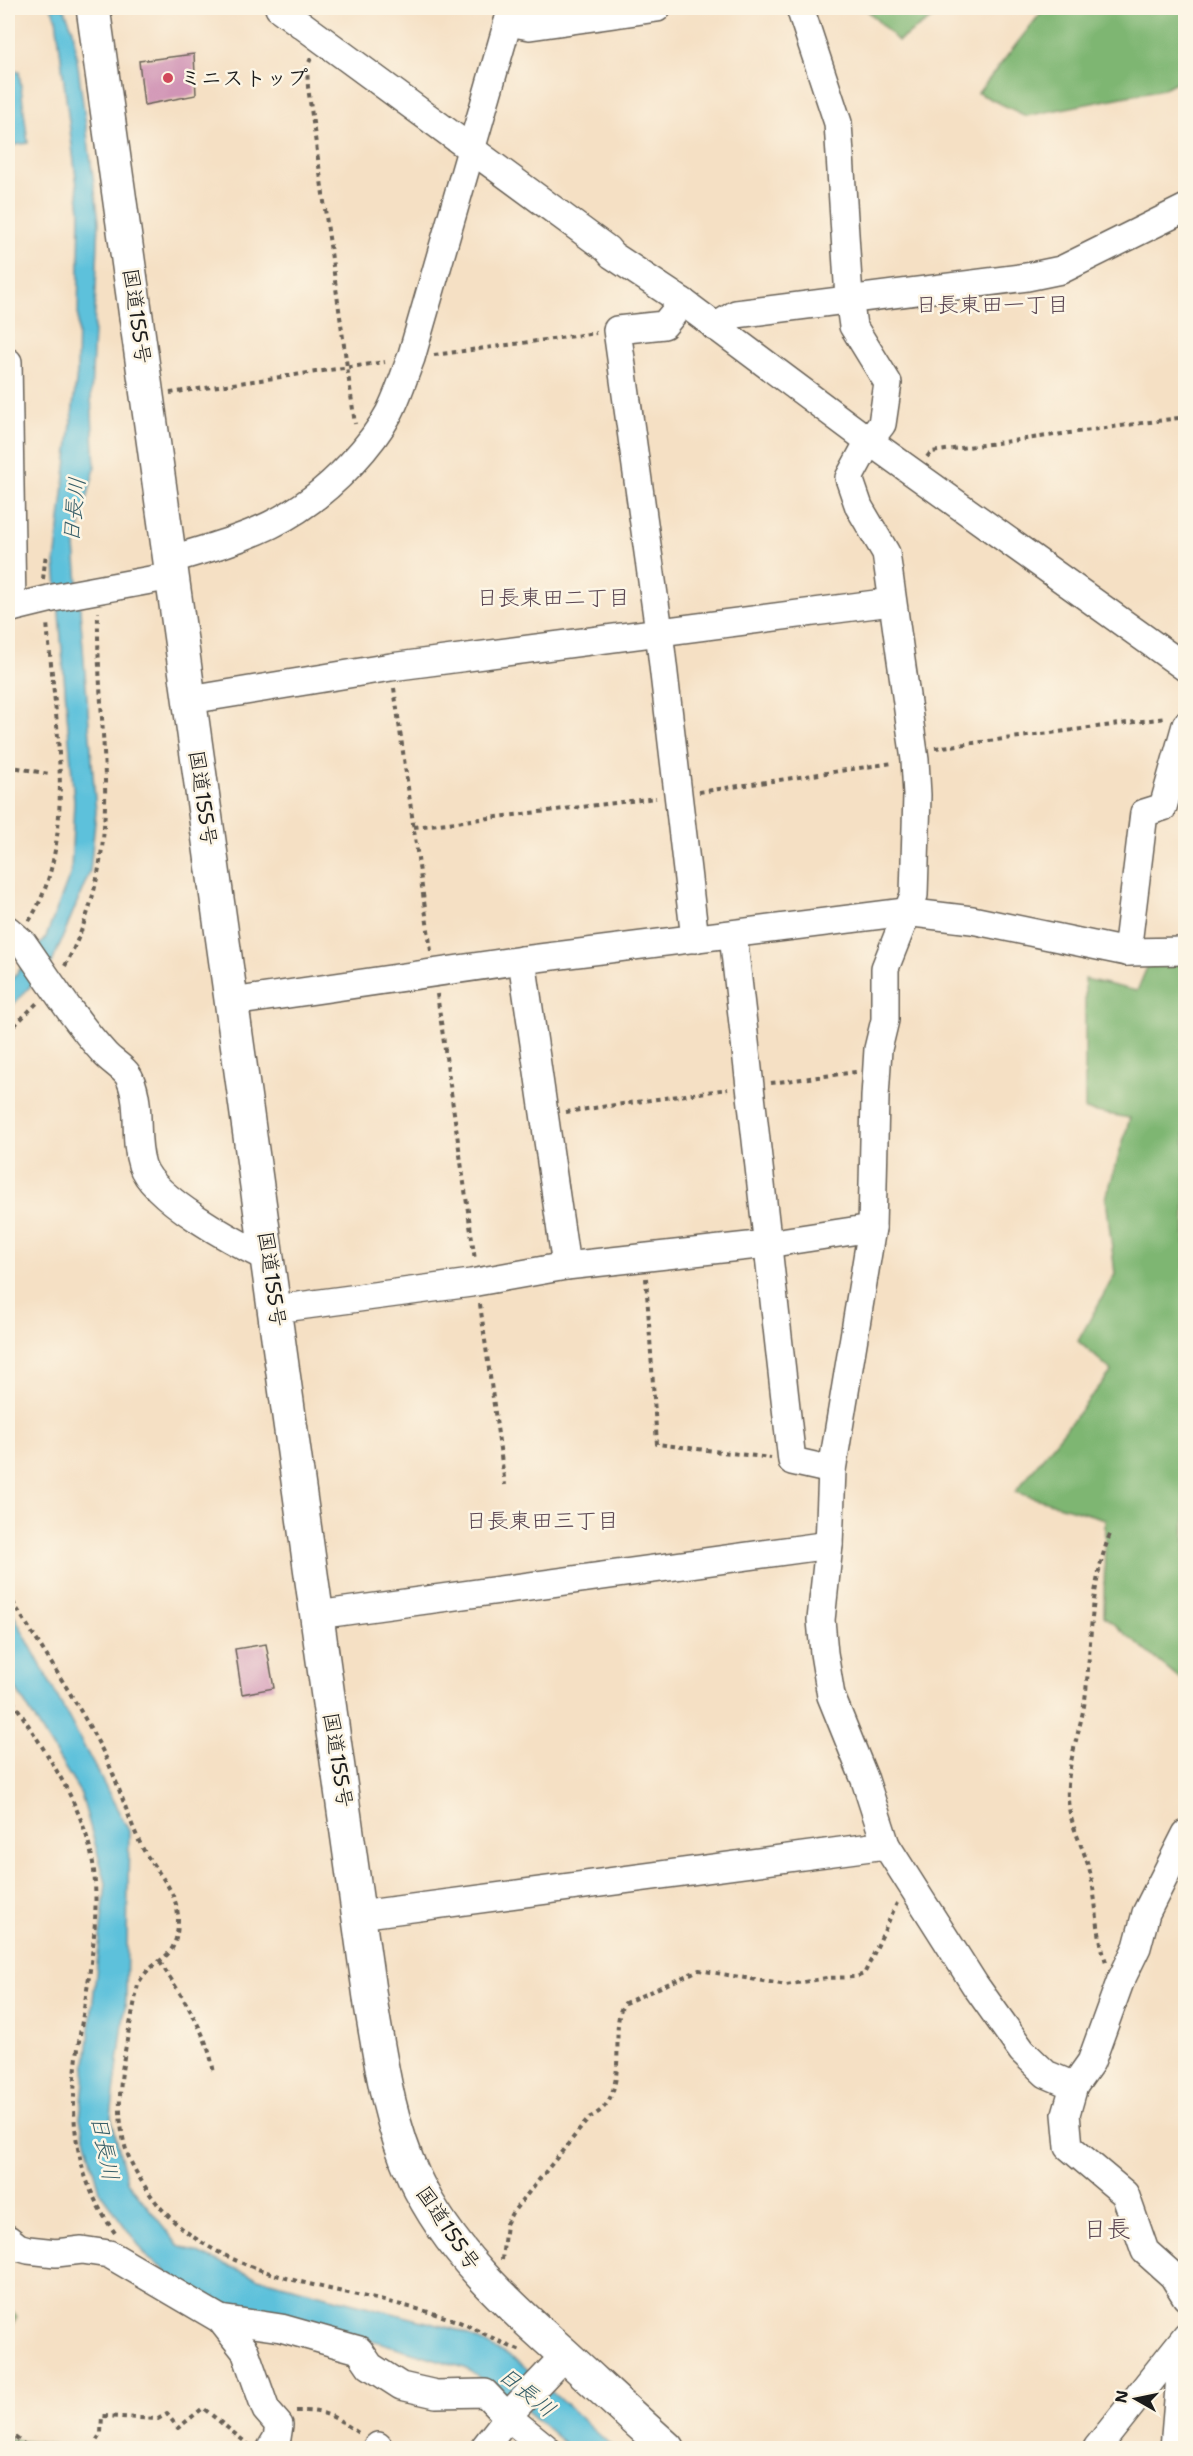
<svg xmlns="http://www.w3.org/2000/svg" width="1193" height="2456" font-family="'Shantell Sans','Klee One',sans-serif">
<rect width="100%" height="100%" fill="#fcf5e5"/>
<filter id="ink" filterUnits="userSpaceOnUse"><feTurbulence type="fractalNoise" baseFrequency=".0167" numOctaves="2"/><feDisplacementMap in="SourceGraphic" scale="12" xChannelSelector="R" yChannelSelector="G"/><feConvolveMatrix kernelMatrix="1 2 1 2 8 2 1 2 1" color-interpolation-filters="sRGB"/></filter>
<filter id="wash" filterUnits="userSpaceOnUse"><feTurbulence type="fractalNoise" baseFrequency=".008" numOctaves="4" result="noise"/><feDisplacementMap in="SourceGraphic" scale="24" xChannelSelector="R" yChannelSelector="G"/><feGaussianBlur stdDeviation="1.35" result="paint"/><feColorMatrix in="noise" values="0 0 0 0 0 0 0 0 0 0 0 0 0 0 0 0 0 1.4 0 .05"/><feComposite in="paint" operator="in"/></filter>
<g filter="url(#wash)">
<rect width="100%" height="100%" fill="#f5e0c4"/>
<g fill="#7eb672" stroke="#4d6947" stroke-width="1.5">
<polygon points="865,8 948,8 898,41"/>
<polygon points="1041,8 1185,8 1185,77 1163,89 1026,116 978,93 1044,9"/>
<polygon points="1185,961 1185,1683 1104,1616 1105,1519 1015,1492 1112,1371 1078,1341 1115,1274 1106,1198 1130,1118 1085,1110 1085,979 1137,991 1148,965"/>
<polygon points="8,2304 17,2317 8,2334"/>
<polygon points="8,2439 80,2448 8,2448"/>
</g>
<g fill="#5dc1db" stroke="#3c6e7c" stroke-width="1.5">
<polygon points="51,8 64,8 73,30 99,221 91,396 95,468 75,546 96,812 90,871 52,963 8,1010 8,984 46,937 71,872 74,801 55,563 77,372 80,210 56,18"/>
<polygon points="19,71 28,143 8,146 8,73"/>
<polygon points="8,1604 129,1831 126,1999 111,2117 127,2181 178,2245 258,2278 461,2331 516,2360 614,2448 570,2448 526,2410 465,2368 352,2334 204,2298 148,2258 101,2194 80,2119 106,1883 81,1794 8,1676"/>
</g>
<g id="blocks">
<g fill="#d195b6">
<polygon points="194,54 196,95 144,105 139,61"/>
<polygon points="266,1644 274,1688 242,1694 235,1649"/>
</g>
</g>
</g>
<g filter="url(#ink)">
<use href="#blocks" fill-opacity="0" stroke="#686157" stroke-width="1.5"/>
<g fill="none" stroke-linecap="round" stroke-linejoin="round">
<g stroke="#686157" stroke-width="30">
<g id="minor">
<polyline points="279,8 607,249 612,255 683,302 869,441 1186,668"/>
<polyline points="800,8 838,123 849,298 853,326 888,383 882,424 869,441 849,478 859,507 886,553 915,760 917,795 914,895 885,968 885,1020 878,1049 875,1097 872,1228 832,1470 829,1545 821,1620 824,1653 831,1696 865,1780 886,1845 975,1985 1022,2051 1046,2074 1074,2086"/>
<polyline points="508,22 530,26 657,8"/>
<polyline points="683,302 664,325 617,330 659,631 695,939"/>
<polyline points="715,327 736,314 1027,277 1061,270 1186,208"/>
<polyline points="8,362 12,608"/>
<path d="M 172,559 C 247,537 295,524 351,464 C 365,449 379,432 389,413 C 398,396 404,376 411,358 L 512,8"/>
<polyline points="8,609 53,598 172,576"/>
<polyline points="190,700 391,667 891,602"/>
<path d="M 8,930 L 23,943 C 49,980 74,1020 105,1054 C 112,1062 126,1069 130,1079 C 142,1107 133,1137 142,1165 C 153,1199 236,1243 269,1259"/>
<polyline points="733,935 792,1461 832,1470"/>
<polyline points="1127,952 1144,813 1163,807 1186,725"/>
<polyline points="522,960 566,1266"/>
<polyline points="232,1002 522,960 905,912 972,920 1127,952 1186,951"/>
<polyline points="276,1309 471,1283 566,1266 767,1244 872,1228"/>
<polyline points="317,1615 829,1545"/>
<polyline points="1186,1834 1146,1913 1137,1947 1120,1982 1091,2062 1074,2086 1066,2114 1069,2147 1125,2194 1145,2251 1173,2276 1186,2297"/>
<polyline points="359,1915 886,1845"/>
<polyline points="8,2239 18,2247 28,2250 56,2253 82,2250 109,2254 220,2319 245,2351 266,2410 279,2425 277,2438 271,2448"/>
<polyline points="220,2319 281,2328 359,2350 370,2366 401,2386 436,2394 485,2393 508,2417 546,2448"/>
<polyline points="376,2448 378,2446"/>
<polyline points="484,2448 515,2408 565,2355"/>
<polyline points="1097,2448 1186,2336"/>
<polyline points="1174,2448 1183,2341"/>
</g>
</g>
<g stroke="#686157" stroke-width="36">
<path id="highway" d="M 93,8 L 371,2005 C 381,2063 389,2123 414,2177 C 448,2249 504,2301 563,2353 C 598,2385 632,2417 667,2448"/>
</g>
<g stroke="#686157" stroke-width="4" stroke-dasharray="4.5 4.5" stroke-linecap="butt">
<polyline points="311,58 307,67 308,87 355,424"/>
<polyline points="434,355 596,333"/>
<polyline points="170,393 385,362"/>
<polyline points="927,457 931,452 1186,417"/>
<polyline points="43,579 46,553"/>
<polyline points="394,688 431,951"/>
<polyline points="935,748 1166,718"/>
<polyline points="8,766 49,774"/>
<polyline points="699,792 893,763"/>
<polyline points="414,827 656,798"/>
<path d="M 29,921 C 80,843 54,712 47,622"/>
<path d="M 65,966 C 130,842 96,742 98,612"/>
<polyline points="437,994 475,1260"/>
<polyline points="8,1032 39,1001"/>
<polyline points="771,1083 856,1072"/>
<polyline points="566,1112 728,1089"/>
<polyline points="646,1278 657,1444 771,1458"/>
<polyline points="480,1304 505,1485"/>
<path d="M 8,1594 C 38,1644 73,1694 100,1746 C 117,1777 125,1811 140,1843 C 152,1869 178,1888 178,1919 C 178,1965 154,1954 138,1984 C 129,2035 112,2091 124,2142 C 128,2160 138,2176 148,2191 C 211,2286 352,2285 451,2319 C 475,2327 497,2342 521,2351"/>
<path d="M 8,1693 C 41,1747 87,1806 94,1871 C 107,1999 29,2114 115,2233"/>
<path d="M 160,1962 C 182,1997 208,2032 214,2074"/>
<path d="M 1106,1962 C 1096,1932 1097,1902 1090,1872 C 1084,1847 1069,1825 1068,1798 C 1066,1765 1080,1733 1085,1700 C 1092,1643 1089,1588 1110,1534"/>
<path d="M 502,2260 L 506,2224 L 512,2213 L 590,2117 C 635,2098 606,2022 625,2003 L 699,1970 L 786,1985 L 827,1978 L 856,1977 L 864,1974 L 870,1962 L 897,1903"/>
<path d="M 296,2411 C 327,2410 335,2417 360,2434"/>
<polyline points="8,2432 29,2448"/>
<polyline points="92,2448 101,2433 102,2416 158,2419 167,2414 178,2428 203,2408 250,2446"/>
</g>
<use href="#minor" stroke="#fff" stroke-width="27"/>
<use href="#highway" stroke="#fff" stroke-width="33"/>
</g>
</g>
<circle fill="#d1495b" stroke="#fcf5e5" stroke-width="2" cx="168" cy="78" r="6"/>
<g text-anchor="middle" dominant-baseline="central" stroke-width="5" stroke-linejoin="round" paint-order="stroke">
<g font-size="21" font-weight="bold" fill="#1c1c1c" stroke="#fcf5e5" text-anchor="start">
<text x="180" y="78">ミニストップ</text>
</g>
<g font-size="21" fill="#1c1c1c" stroke="#fcf5e5">
<text transform="translate(137 316) rotate(82)">国道155号</text>
<text transform="translate(203 798) rotate(82)">国道155号</text>
<text transform="translate(272 1279) rotate(82)">国道155号</text>
<text transform="translate(338 1760) rotate(81)">国道155号</text>
<text transform="translate(448 2228) rotate(56)">国道155号</text>
</g>
<g font-size="22" fill="#5b4652" stroke="#fcf5e5">
<text x="992" y="304">日長東田一丁目</text>
<text x="553" y="597">日長東田二丁目</text>
<text x="542" y="1520">日長東田三丁目</text>
</g>
<g font-size="22" font-style="italic" fill="#365e68" stroke="#fcf5e5">
<text transform="translate(74 510) rotate(-84)">日長川</text>
<text transform="translate(105 2148) rotate(79)">日長川</text>
<text transform="translate(527 2392) rotate(39)">日長川</text>
</g>
<g font-size="24" fill="#5b4652" stroke="#fcf5e5">
<text x="1107" y="2229">日長</text>
</g>
</g>
<rect width="1193" height="2456" fill="none" stroke="#fcf5e5" stroke-width="30"/>
<g transform="translate(1136 2399) rotate(279)" stroke="#fcf5e5" stroke-width="4.5" paint-order="stroke">
<path d="M0-4.5L10 22L0 15L-10 22Z" fill="#1c1c1c"/>
<text y="-9" font-size="16" font-weight="bold" text-anchor="middle" fill="#1c1c1c">N</text>
</g>
</svg>
